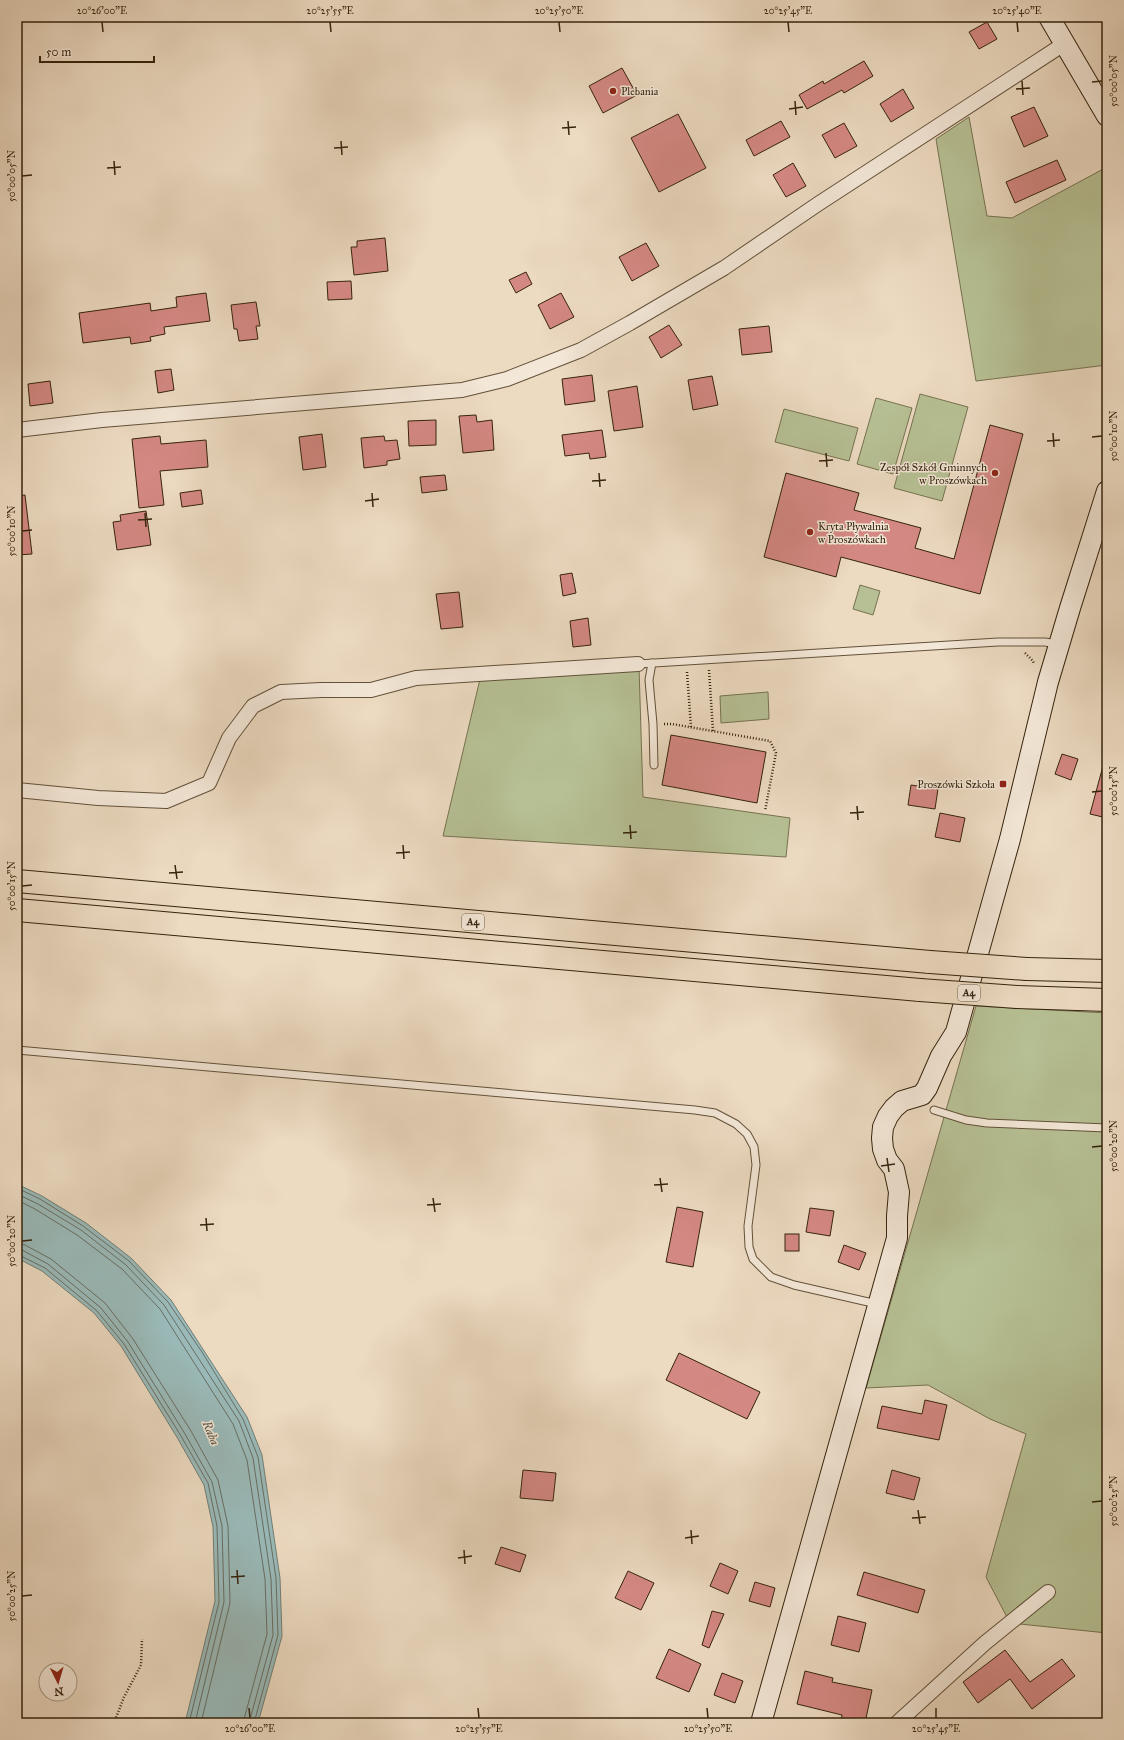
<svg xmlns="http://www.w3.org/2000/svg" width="1124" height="1740" font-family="'IM FELL Great Primer',serif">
<rect width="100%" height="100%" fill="#ecdac1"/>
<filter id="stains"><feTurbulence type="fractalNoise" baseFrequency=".005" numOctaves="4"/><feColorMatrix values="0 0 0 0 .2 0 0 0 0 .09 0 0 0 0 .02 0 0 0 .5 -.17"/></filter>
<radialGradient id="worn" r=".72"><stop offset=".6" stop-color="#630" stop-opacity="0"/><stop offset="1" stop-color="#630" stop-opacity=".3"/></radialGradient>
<g fill="#b6c094" stroke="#767250">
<polygon points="969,117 987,216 1012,218 1107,167 1107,365 976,381 936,139"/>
<polygon points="920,394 968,407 942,501 894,488"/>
<polygon points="876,398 912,408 893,474 857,464"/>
<polygon points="784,409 858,428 849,461 775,442"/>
<polygon points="860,585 880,591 873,615 853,609"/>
<polygon points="639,667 643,797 790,818 786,857 443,836 480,679"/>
<polygon points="768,692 769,719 721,723 720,696"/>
<polygon points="976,1006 1107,1013 1107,1633 1010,1623 986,1577 1026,1434 990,1419 928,1385 866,1388"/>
</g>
<polygon fill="#9abab9" stroke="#727e74" points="17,1184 42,1196 86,1223 131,1258 171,1300 247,1417 262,1455 280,1578 282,1636 258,1723 185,1723 215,1601 213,1527 204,1485 178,1439 121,1346 94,1313 42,1271 17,1258"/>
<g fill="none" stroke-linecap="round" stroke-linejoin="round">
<g stroke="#686e63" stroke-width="1">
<polyline points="17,1188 40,1199 83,1226 129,1261 168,1302 202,1352 243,1419 258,1457 276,1578 278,1635 254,1723"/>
<polyline points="17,1194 38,1204 81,1230 126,1265 164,1305 239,1421 253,1458 271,1579 273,1635 249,1723"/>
<polyline points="17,1200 35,1209 77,1235 122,1269 160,1309 233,1424 247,1460 265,1579 267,1634 243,1723"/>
<polyline points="17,1243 25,1245 51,1259 105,1303 133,1339 191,1431 218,1480 228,1526 230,1603 201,1723"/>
<polyline points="17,1249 22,1250 48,1264 101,1308 128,1342 185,1434 212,1482 222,1526 224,1602 195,1723"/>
<polyline points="17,1254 45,1268 97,1311 124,1344 181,1436 208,1483 217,1526 219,1602 189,1723"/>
</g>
</g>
<g fill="#d48883" stroke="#35230d">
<polygon points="987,22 997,39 979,49 969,32"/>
<polygon points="864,61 873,76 844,93 842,90 807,109 799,95 823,81 824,84"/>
<polygon points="622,68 637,95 603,113 589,86"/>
<polygon points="903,89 914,108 891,122 880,104"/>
<polygon points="1034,107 1048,136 1024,147 1011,117"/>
<polygon points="678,114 706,168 659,192 631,138"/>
<polygon points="781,121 790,137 754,156 746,140"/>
<polygon points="844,123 857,146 835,158 822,135"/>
<polygon points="1057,160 1066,180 1015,203 1006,182"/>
<polygon points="793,163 806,186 786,197 773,175"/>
<polygon points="385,238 388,271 354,275 351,247 357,247 357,241"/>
<polygon points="646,243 659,266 632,281 619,257"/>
<polygon points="526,272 532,284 516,293 509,280"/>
<polygon points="351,281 352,299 328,300 327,282"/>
<polygon points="206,293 210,321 164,327 165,334 150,337 151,341 131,344 130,337 83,343 79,313 150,303 151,311 177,307 176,297"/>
<polygon points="561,293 574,317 550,329 538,305"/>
<polygon points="256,302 260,326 256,326 258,339 239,341 237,329 234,329 231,305"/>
<polygon points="669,325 682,345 661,358 649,337"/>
<polygon points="769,326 772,352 742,355 739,329"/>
<polygon points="171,369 174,390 158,393 155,371"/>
<polygon points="592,375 595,401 565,405 562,379"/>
<polygon points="712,376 718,405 693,410 688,380"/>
<polygon points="50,381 53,403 30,406 28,384"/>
<polygon points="637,386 643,427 614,431 608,391"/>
<polygon points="476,415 477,422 492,420 494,450 463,453 459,416"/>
<polygon points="436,420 436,445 409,446 408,421"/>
<polygon points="990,425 1023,434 980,594 841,557 836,577 764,557 786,473 859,493 854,510 921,528 915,548 954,559"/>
<polygon points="602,430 606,457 590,459 589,453 565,456 562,435"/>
<polygon points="322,434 326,467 303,470 299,437"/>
<polygon points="160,436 161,444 206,440 208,467 160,471 164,505 139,508 132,439"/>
<polygon points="384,436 385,441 397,440 400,459 387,461 387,465 364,468 361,438"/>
<polygon points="445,475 447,490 422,493 420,477"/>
<polygon points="201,490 203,504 182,507 180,493"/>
<polygon points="25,495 32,554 17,555 17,496"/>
<polygon points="146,511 151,545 117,550 113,522 121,521 120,515"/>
<polygon points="572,573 576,593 563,596 560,575"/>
<polygon points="459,592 463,627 441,629 436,594"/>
<polygon points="588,618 591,645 573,647 570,621"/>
<polygon points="671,735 766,752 757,803 662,785"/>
<polygon points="1062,754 1078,759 1071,780 1055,774"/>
<polygon points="1103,766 1107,766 1107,818 1090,814"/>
<polygon points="911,785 938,789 935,809 908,805"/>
<polygon points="940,813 965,818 960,842 935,837"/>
<polygon points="677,1207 703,1212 693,1267 666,1262"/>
<polygon points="810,1208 834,1211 830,1236 806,1232"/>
<rect x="785" y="1234" width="14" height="17"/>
<polygon points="844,1245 866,1253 859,1270 838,1262"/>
<polygon points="679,1353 760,1392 747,1419 666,1380"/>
<polygon points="925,1400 947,1405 939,1440 877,1428 882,1406 922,1414"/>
<polygon points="523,1470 556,1473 553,1501 520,1498"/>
<polygon points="892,1470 920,1478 914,1500 886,1493"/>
<polygon points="501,1547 526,1555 520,1572 495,1564"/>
<polygon points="720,1563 738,1571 728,1594 710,1586"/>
<polygon points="628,1571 654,1583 641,1610 615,1598"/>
<polygon points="864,1572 925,1590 918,1613 857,1595"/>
<polygon points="755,1582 775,1588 770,1607 749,1601"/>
<polygon points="712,1611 724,1614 709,1648 702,1645"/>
<polygon points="838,1616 866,1623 859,1652 831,1645"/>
<polygon points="669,1649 701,1664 689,1692 656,1678"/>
<polygon points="1005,1650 1030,1682 1062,1659 1075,1676 1032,1709 1010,1679 978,1703 963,1682"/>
<polygon points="805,1671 833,1678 832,1682 872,1690 865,1723 841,1722 842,1715 797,1704"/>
<polygon points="722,1673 743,1681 735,1703 714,1695"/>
</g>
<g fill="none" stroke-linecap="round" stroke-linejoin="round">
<g stroke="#63513a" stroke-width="9">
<g id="lane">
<polyline points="652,663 649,680 653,724 654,765"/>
<polyline points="638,664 998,642 1045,642 1057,644"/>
<polyline points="17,1050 695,1110 715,1113 736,1124 747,1134 754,1147 756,1165 748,1226 749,1247 753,1259 771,1277 794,1285 877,1304"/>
<polyline points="934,1110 966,1120 987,1123 1107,1128"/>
</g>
</g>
<g stroke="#63513a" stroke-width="16">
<g id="street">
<polyline points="17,430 102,420 462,390 507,379 581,350 630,323 724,268 818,204 1064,44"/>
<polyline points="17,790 98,798 166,801 209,783 229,738 253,706 281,692 321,690 371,690 416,678 638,664"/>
<polyline points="897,1723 985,1643 1048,1592"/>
</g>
</g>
<g stroke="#35230d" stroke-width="22">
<g id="secondary">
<polyline points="1049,17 1107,116"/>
<polyline points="761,1723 897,1238 897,1216 899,1192 894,1169 887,1160 883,1149 882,1138 883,1127 888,1116 894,1108 902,1101 922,1095 927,1088 941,1056 956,1032 1010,839 1048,682 1070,608 1107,491"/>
</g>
</g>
<g stroke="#35230d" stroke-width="24">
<g id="highway">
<polyline points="17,881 930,962"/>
<polyline points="17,910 920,990"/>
<polyline points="1027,969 1107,971"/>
<polyline points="1017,997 1107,1000"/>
</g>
</g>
<g stroke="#35230d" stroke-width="2.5" stroke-dasharray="1 2" stroke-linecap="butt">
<polyline points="1025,653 1033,661 1034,664"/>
<polyline points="709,670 713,731"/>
<polyline points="687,672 691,727"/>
<polyline points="664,724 672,724 770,741 776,753 765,811"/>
<polyline points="114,1723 124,1697 141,1665 142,1639"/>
</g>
<use href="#lane" stroke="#f3e7d7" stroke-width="7"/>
<use href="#street" stroke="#f3e7d7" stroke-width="14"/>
<use href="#secondary" stroke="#f3e7d7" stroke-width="20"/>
<use href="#highway" stroke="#ecdac1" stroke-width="22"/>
<g stroke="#35230d" stroke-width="24" stroke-linecap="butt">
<g id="highway-bridge">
<polyline points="930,962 1027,969"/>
<polyline points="920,990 1017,997"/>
</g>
</g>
<use href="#highway-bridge" stroke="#ecdac1" stroke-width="22"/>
</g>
<path fill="none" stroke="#35230d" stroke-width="1.5" d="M 102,22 L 103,32M 330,22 L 331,32M 559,22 L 560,32M 788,22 L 789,32M 1017,22 L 1018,32M 1022,81 L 1023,95M 1092,82 L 1102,81M 1016,89 L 1030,88M 795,101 L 796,115M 789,109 L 803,107M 568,121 L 569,135M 562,128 L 576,127M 341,141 L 342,155M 334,148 L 348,147M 114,161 L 115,175M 107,168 L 121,167M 22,176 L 32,175M 1053,433 L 1054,447M 1092,437 L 1102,436M 1047,441 L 1060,440M 826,453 L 827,467M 819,461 L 833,460M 599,473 L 600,487M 592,481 L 606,480M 372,493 L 373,507M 365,501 L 379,499M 145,513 L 146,527M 138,520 L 152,519M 22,531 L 32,530M 1092,792 L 1102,791M 857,806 L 858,820M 850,813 L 864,812M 630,825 L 631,839M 623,833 L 637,832M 403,845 L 404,859M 396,853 L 410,852M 175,865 L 177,879M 169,873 L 183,872M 22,886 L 32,885M 1092,1147 L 1102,1146M 887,1158 L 889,1172M 881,1166 L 895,1164M 660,1178 L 662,1192M 654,1185 L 668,1184M 433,1198 L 435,1212M 427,1205 L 441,1204M 206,1218 L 207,1231M 200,1225 L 214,1224M 22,1241 L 32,1240M 1092,1502 L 1102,1501M 918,1510 L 920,1524M 912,1518 L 926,1517M 691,1530 L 692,1544M 685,1538 L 699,1536M 464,1550 L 465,1564M 458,1558 L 472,1556M 237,1570 L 238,1584M 231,1577 L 245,1576M 22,1596 L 32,1595M 249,1708 L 250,1718M 478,1708 L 479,1718M 707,1708 L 708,1718M 936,1708 L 936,1718"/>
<g fill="#8f2418" stroke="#f3e7d7" stroke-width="1.5">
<circle cx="613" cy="91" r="4"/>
<circle cx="995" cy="473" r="4"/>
<circle cx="810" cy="532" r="4"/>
<rect x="999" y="780" width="8" height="8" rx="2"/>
</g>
<g text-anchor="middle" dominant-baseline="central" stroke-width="3" stroke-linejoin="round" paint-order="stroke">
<g fill="#f3e7d7" stroke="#6e5e4a" stroke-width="1">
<rect x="462" y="914" width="22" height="16" rx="3"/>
<rect x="958" y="985" width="22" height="16" rx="3"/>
</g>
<g font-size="10" font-weight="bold" fill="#35230d">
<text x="473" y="922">A4</text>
<text x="969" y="993">A4</text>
</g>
<g font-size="11" fill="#35230d" stroke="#f3e7d7" text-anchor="start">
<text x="621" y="91">Plebania</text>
<text x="987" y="467" text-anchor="end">Zespół Szkół Gminnych<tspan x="987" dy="13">w Proszówkach</tspan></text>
<text x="818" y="526">Kryta Pływalnia<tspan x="818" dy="13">w Proszówkach</tspan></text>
<text x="995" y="784" text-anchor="end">Proszówki Szkoła</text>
</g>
<g font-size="12" font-style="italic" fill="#535041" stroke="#f3e7d7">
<text transform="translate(211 1433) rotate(67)">Raba</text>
</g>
</g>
<rect width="1124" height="1740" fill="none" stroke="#ecdac1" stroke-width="44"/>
<g transform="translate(58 1682) rotate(175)"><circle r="19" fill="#f3e7d7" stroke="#a79986"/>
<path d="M0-3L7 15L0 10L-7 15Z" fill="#8f2418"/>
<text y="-6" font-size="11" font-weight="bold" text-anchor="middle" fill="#35230d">N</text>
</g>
<path d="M40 56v6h114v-6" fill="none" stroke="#35230d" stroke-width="2"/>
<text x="46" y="56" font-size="12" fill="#35230d" stroke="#f3e7d7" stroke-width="3" paint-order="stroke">50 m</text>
<rect x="22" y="22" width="1080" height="1696" fill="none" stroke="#35230d" stroke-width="1.5"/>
<g font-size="10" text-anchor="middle" fill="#35230d">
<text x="102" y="14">20°26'00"E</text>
<text x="330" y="14">20°25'55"E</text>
<text x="559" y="14">20°25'50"E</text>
<text x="788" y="14">20°25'45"E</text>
<text x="1017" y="14">20°25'40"E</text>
<text transform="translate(1113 81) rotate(-90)" y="4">50°00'05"N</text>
<text transform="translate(11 176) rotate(-90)" y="4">50°00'05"N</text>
<text transform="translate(1113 436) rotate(-90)" y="4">50°00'10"N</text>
<text transform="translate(11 531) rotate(-90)" y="4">50°00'10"N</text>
<text transform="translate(1113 791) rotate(-90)" y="4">50°00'15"N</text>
<text transform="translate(11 886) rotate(-90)" y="4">50°00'15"N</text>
<text transform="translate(1113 1146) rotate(-90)" y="4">50°00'20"N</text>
<text transform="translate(11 1241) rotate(-90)" y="4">50°00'20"N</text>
<text transform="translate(1113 1501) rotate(-90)" y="4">50°00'25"N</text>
<text transform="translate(11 1596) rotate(-90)" y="4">50°00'25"N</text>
<text x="250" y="1732">20°26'00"E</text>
<text x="479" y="1732">20°25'55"E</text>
<text x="708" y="1732">20°25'50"E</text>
<text x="936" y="1732">20°25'45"E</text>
</g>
<rect width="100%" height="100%" filter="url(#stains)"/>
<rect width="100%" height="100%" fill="url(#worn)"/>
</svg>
